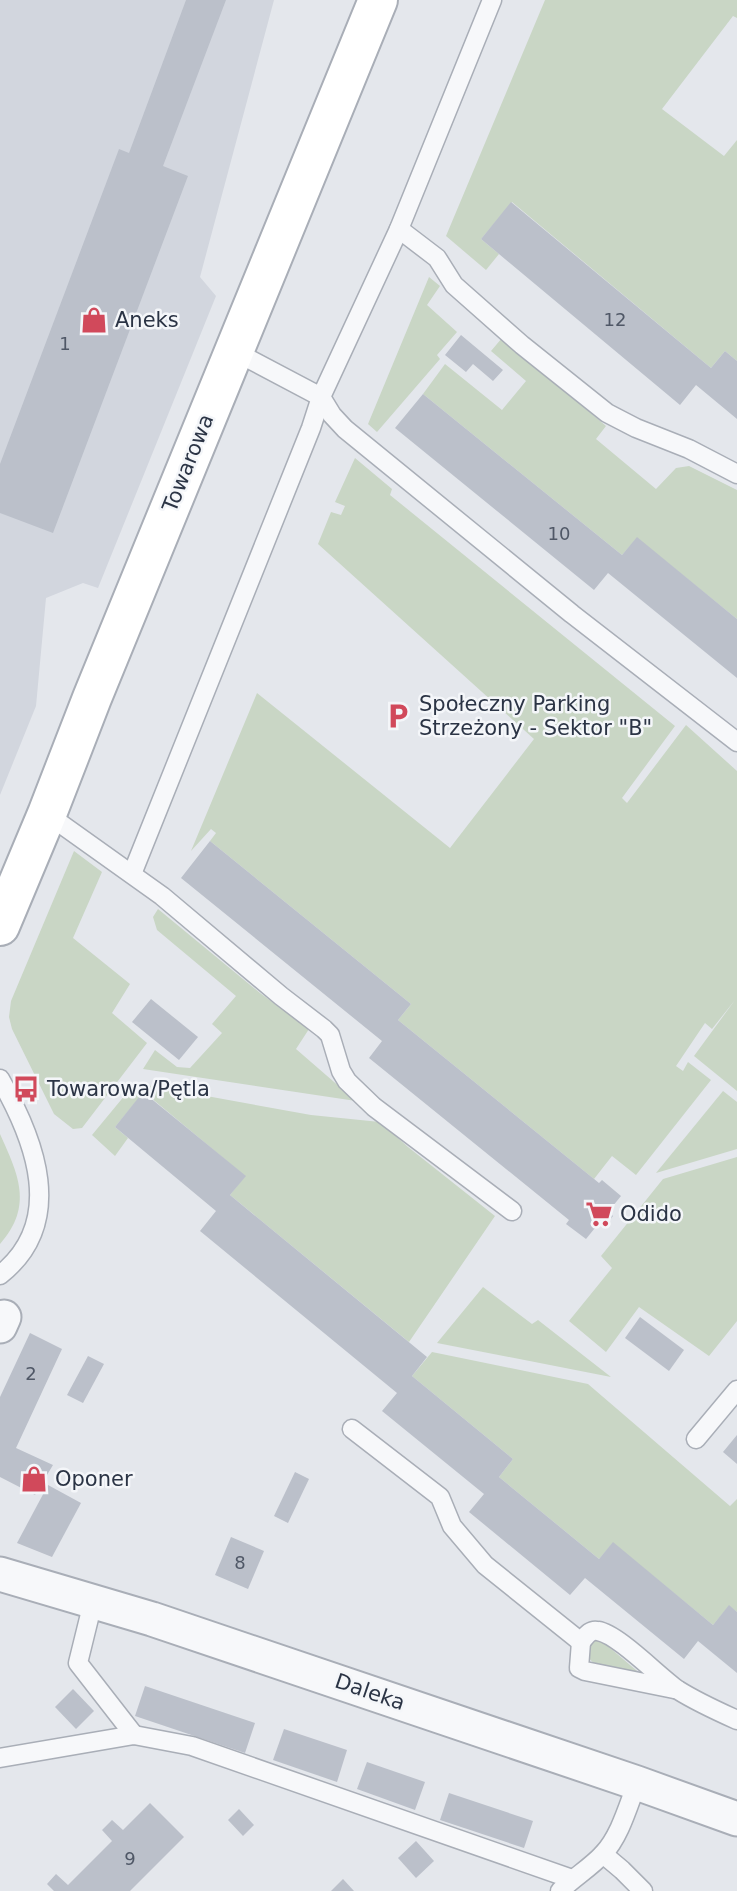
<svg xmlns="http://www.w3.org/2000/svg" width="737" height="1891" font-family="'DejaVu Sans',sans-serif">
<rect width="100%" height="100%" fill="#e4e7ec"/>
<polygon fill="#d2d6de" points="0,0 274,0 200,277 216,296 98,588 83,583 46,598 36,706 0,795"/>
<g fill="#c9d6c5">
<polygon points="545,0 737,0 737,18 733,16 662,109 724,156 737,140 737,361 725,351 711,368 512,202 481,239 499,254 486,270 446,236"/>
<polygon points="429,277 440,286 427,305 457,332 437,355 440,359 377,432 368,424"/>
<polygon points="502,338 606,426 596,439 656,489 676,468 689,466 737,490 737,619 637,538 622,555 423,394 445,364 502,410 526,381 491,351"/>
<polygon points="355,458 392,489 390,495 675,726 622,798 627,803 686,725 737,771 737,1091 694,1056 735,1000 712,1029 705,1023 676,1066 683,1071 688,1062 711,1080 636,1175 612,1156 594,1179 398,1020 411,1004 210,841 216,833 211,829 191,851 257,693 450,848 534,739 318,544 331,512 341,515 345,506 335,502"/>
<polygon points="74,851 102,872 73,938 130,984 112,1013 147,1043 82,1128 73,1129 54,1114 12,1029 9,1017 11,1001"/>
<polygon points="158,909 260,993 309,1029 296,1049 356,1101 143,1069 155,1050 177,1067 190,1068 222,1033 212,1024 236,996 157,930 153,917"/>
<polygon points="135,1083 311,1115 380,1122 408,1147 495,1216 409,1342 230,1195 245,1176 144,1092 115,1127 128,1138 115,1156 92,1135"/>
<polygon points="723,1091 737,1102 737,1149 656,1173"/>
<path d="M 0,1134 C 18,1174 34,1206 0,1244 Z"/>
<polygon points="737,1157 737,1321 709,1356 639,1307 606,1352 569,1321 612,1268 601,1256 663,1179"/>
<polygon points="483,1287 532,1324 538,1320 611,1377 437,1343"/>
<polygon points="432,1352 588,1384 730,1506 737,1499 737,1612 729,1606 713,1625 613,1543 599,1559 499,1477 513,1459 412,1376"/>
<path d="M 599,1640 L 603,1642 L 643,1676 L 594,1663 C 583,1656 586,1642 599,1640 Z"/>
</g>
<g fill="#bbc0ca">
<polygon points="186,0 226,0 163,166 188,176 53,533 0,513 0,464 119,149 129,153"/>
<polygon points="511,202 711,368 725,351 737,361 737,419 696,385 680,405 481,239"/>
<polygon points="461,335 503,370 493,381 473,364 466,372 445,355"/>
<polygon points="423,394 622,555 637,537 737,619 737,678 608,573 594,590 395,428"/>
<polygon points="210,841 411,1004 398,1020 599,1183 602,1180 621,1196 608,1212 613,1216 604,1228 599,1223 586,1239 566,1224 569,1220 369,1058 382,1041 181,878"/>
<polygon points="151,999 198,1037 179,1060 132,1022"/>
<polygon points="143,1092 246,1176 230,1195 427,1357 412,1376 513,1459 499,1477 599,1559 613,1542 713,1625 729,1605 737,1612 737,1673 698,1641 684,1659 585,1578 570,1595 469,1512 484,1494 382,1411 397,1393 200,1231 216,1211 115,1127"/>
<polygon points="640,1317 684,1350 669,1371 625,1338"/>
<polygon points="30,1333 62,1349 16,1448 53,1465 35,1495 0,1477 0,1397"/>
<polygon points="88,1356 104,1364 83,1403 67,1395"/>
<polygon points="737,1435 737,1464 723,1452"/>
<polygon points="295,1472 309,1479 288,1523 274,1516"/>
<polygon points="48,1485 81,1503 52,1557 17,1543"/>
<polygon points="231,1537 264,1551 248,1589 215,1575"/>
<polygon points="145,1686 255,1723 245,1753 135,1716"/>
<polygon points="73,1689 94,1711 76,1729 55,1707"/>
<polygon points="284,1729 347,1750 337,1782 273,1760"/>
<polygon points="367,1762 425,1782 415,1810 357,1789"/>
<polygon points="449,1793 533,1821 524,1848 440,1820"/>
<polygon points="150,1803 184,1837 130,1891 54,1891 47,1884 56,1874 68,1885 112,1841 102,1830 112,1820 123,1830"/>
<polygon points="239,1809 254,1825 243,1836 228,1820"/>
<polygon points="416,1841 434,1861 416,1878 398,1858"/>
<polygon points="343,1879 354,1891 331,1891"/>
</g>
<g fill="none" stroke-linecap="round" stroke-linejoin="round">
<g stroke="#a9aeb7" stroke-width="21">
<g id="lane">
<polyline points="399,229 437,258 454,285 522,345 607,413 636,428 689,449 737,474"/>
<polyline points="234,351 321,397 399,229 492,0"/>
<polyline points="321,397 332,415 345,429 572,614 737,742"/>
<polyline points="47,814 162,896 281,996 324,1029 330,1035 341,1071 347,1081 374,1107 512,1211"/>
<polyline points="132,874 311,428 321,397"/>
<path d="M 0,1079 C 35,1140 67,1222 0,1275"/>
<path d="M 352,1429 L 440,1497 L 452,1526 L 485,1565 L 581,1642 C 586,1636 590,1629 598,1631 C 618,1634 659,1677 678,1690 C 697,1702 717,1711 737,1720"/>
<polyline points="696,1439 737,1390"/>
<polyline points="93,1602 78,1663 134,1735"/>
<polyline points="581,1642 579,1668 585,1671 674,1689"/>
<polyline points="0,1758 134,1735 192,1746 572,1879"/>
<polyline points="603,1854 622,1870 643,1891"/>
<path d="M 560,1891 C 573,1878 590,1868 603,1854 C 620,1836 628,1806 637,1783"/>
</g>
</g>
<g stroke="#a9aeb7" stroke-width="37">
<g id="street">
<polyline points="0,1326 4,1317"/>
<polyline points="0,1574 152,1619 637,1783 737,1819"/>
</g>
</g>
<g stroke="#a9aeb7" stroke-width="42">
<polyline id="secondary" points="0,926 47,814 92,698 378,0"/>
</g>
<use href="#lane" stroke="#f7f8fa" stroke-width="18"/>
<use href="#street" stroke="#f7f8fa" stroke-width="33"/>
<use href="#secondary" stroke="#fff" stroke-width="38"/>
</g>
<defs>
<g id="shop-bare" transform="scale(2.1)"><path d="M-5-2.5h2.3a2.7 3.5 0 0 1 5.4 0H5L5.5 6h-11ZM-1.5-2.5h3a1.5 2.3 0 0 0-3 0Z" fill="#d1495b" stroke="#f4f6f9" stroke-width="2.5" paint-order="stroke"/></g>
<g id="parking-bare" transform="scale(2.1)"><path d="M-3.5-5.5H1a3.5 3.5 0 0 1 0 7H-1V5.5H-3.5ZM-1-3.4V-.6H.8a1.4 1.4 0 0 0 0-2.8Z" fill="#d1495b" stroke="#f4f6f9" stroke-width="2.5" paint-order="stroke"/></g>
<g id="bus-bare" transform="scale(2.1)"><path d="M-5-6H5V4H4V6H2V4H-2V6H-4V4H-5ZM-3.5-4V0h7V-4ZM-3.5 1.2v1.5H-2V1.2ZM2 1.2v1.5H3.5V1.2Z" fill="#d1495b" stroke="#f4f6f9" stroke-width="2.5" paint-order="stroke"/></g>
<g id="supermarket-bare" transform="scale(2.1)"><path d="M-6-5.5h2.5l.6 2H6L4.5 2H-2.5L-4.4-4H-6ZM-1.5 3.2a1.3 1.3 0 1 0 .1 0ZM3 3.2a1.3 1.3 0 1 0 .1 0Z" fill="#d1495b" stroke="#f4f6f9" stroke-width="2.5" paint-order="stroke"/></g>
</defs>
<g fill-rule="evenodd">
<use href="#shop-bare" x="94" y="320"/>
<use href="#parking-bare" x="398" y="716"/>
<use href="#bus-bare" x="26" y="1089"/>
<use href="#supermarket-bare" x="599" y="1214"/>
<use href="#shop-bare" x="34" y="1479"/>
</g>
<g text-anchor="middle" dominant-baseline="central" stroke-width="5" stroke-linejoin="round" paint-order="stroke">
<g font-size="18" fill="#4f5766">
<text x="615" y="319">12</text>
<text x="65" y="343">1</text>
<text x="559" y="533">10</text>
<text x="31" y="1373">2</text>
<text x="240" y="1562">8</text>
<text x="130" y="1858">9</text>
</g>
<g font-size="21" fill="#2b3445" stroke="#f4f6f9" text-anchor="start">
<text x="115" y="320">Aneks</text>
<text x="419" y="704">Społeczny Parking<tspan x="419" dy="24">Strzeżony - Sektor "B"</tspan></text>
<text x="47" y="1089">Towarowa/Pętla</text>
<text x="620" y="1214">Odido</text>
<text x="55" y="1479">Oponer</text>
</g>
<g font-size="21" fill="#2b3445" stroke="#f4f6f9">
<text transform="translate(188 463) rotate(-68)">Towarowa</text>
<text transform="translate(370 1692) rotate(19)">Daleka</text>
</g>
</g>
</svg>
